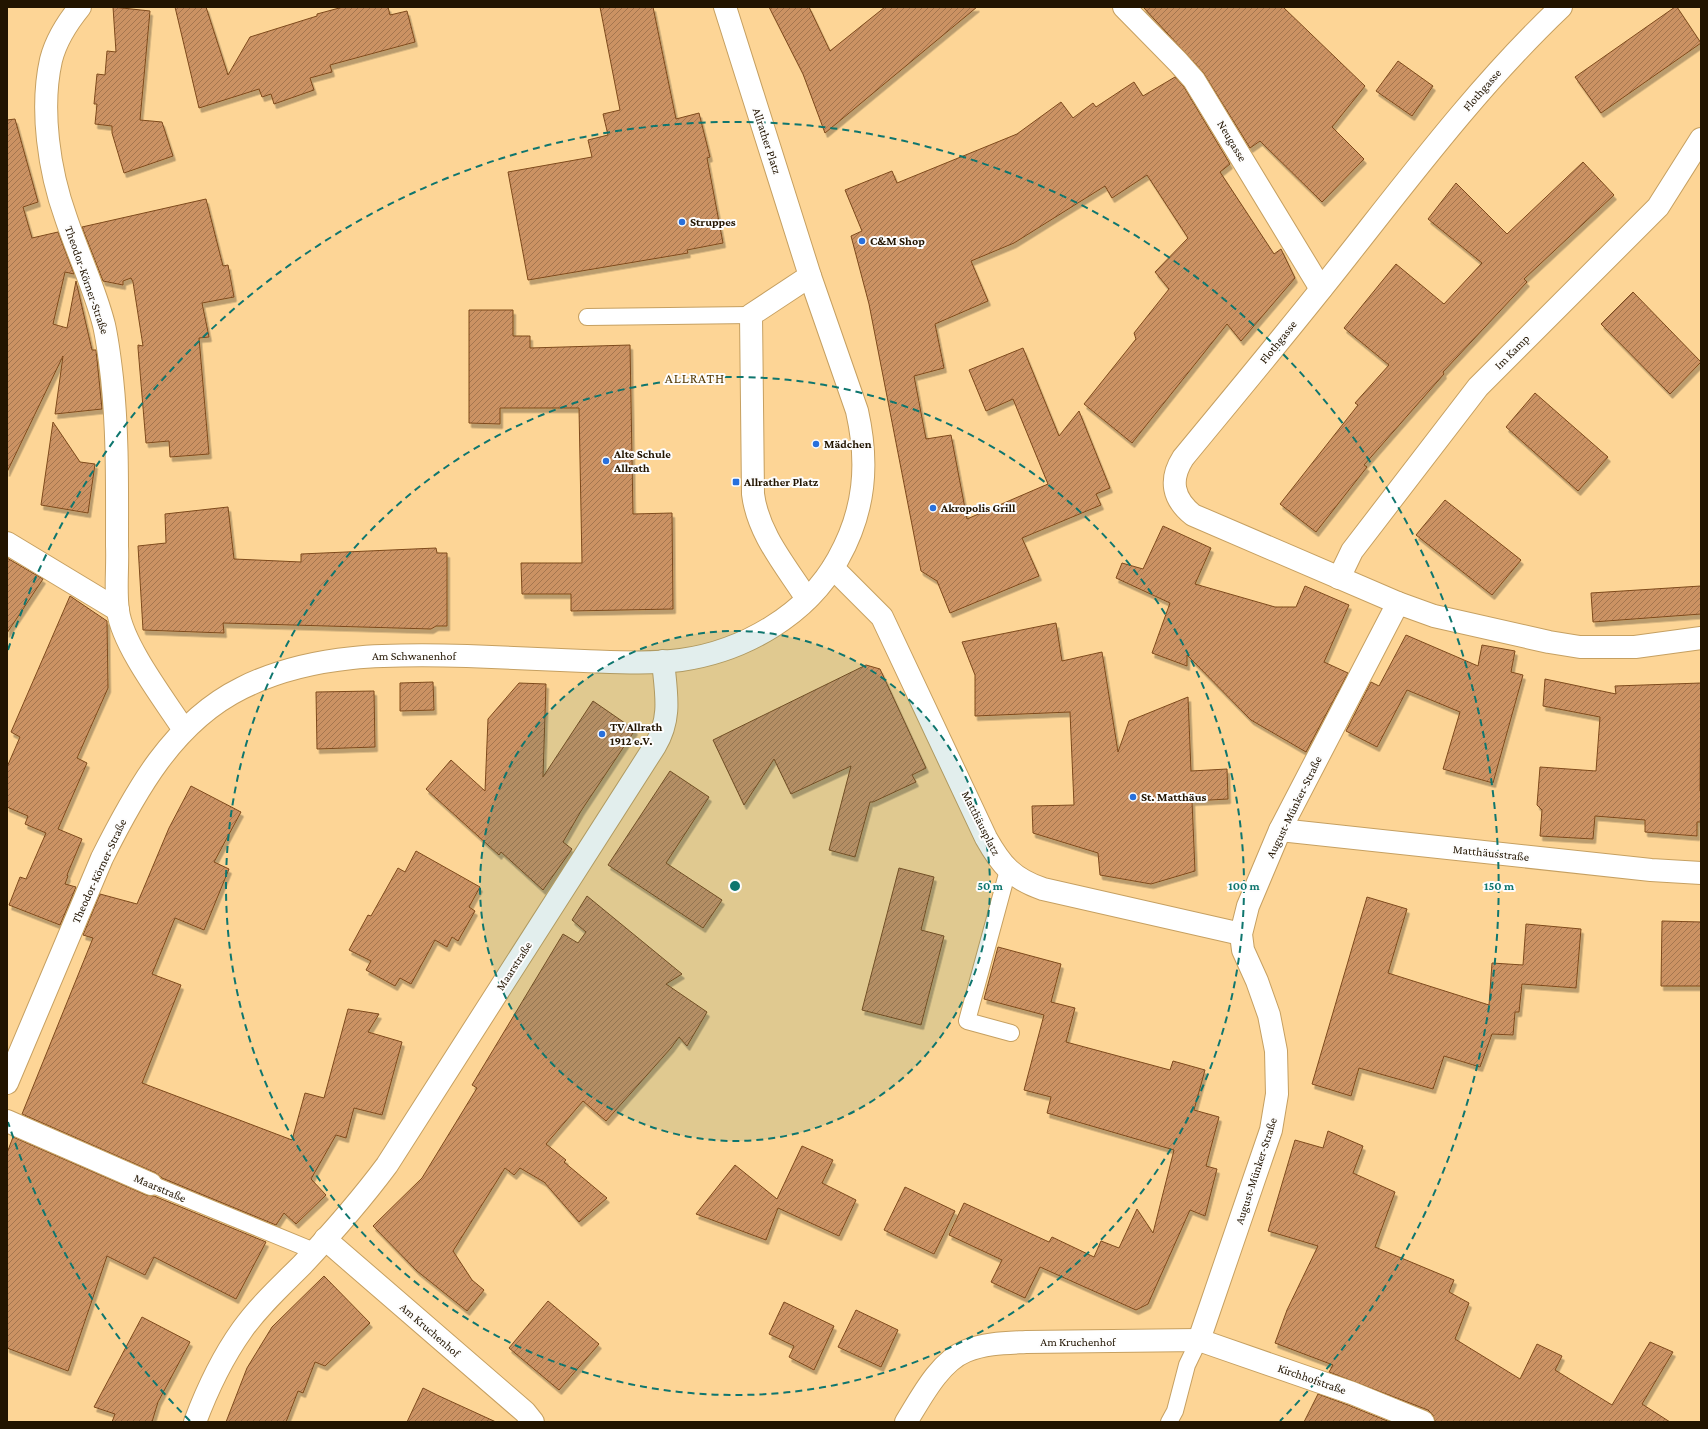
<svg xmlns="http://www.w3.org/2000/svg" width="1708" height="1429" font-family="'Crimson Pro',serif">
<defs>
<pattern id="building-hatch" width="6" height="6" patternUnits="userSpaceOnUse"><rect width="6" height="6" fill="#cb9264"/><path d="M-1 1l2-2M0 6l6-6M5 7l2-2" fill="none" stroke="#a47650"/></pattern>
<filter id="shadow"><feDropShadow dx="2.5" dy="4.5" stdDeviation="0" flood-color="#0004"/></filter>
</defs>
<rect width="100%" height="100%" fill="#fdd596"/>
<g fill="url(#building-hatch)" stroke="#7e4a1c" filter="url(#shadow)">
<polygon points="113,7 150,11 140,120 162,122 173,156 124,173 112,133 112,126 95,124 97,104 94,104 97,74 105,75 107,51 116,52"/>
<polygon points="175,7 206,7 228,75 250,37 317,16 317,14 343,7 388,7 390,15 407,11 415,42 330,65 332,72 310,78 314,90 274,104 271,94 262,97 259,89 199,108"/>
<polygon points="600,7 653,7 676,119 699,113 710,157 707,158 723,243 687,250 688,253 528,280 508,172 592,157 588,140 608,135 603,114 620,110"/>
<polygon points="769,7 809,7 830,51 885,7 977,7 825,133 803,74"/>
<polygon points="1143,7 1283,7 1365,86 1332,127 1364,159 1322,202 1260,141 1250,148 1203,72"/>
<polygon points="1675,7 1677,7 1701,43 1601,113 1575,77"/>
<polygon points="1398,61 1433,86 1412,116 1376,91"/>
<polygon points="1175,77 1184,87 1230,164 1220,172 1274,254 1281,249 1295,278 1241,341 1227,324 1132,443 1084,404 1136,339 1134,333 1169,289 1155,272 1188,238 1147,175 1112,198 1105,186 1014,243 971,261 988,301 935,324 944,368 914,376 926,439 951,435 967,519 1048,484 1013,399 986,411 969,370 1023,348 1059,436 1079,411 1110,488 1096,494 1101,505 1022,538 1039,576 950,613 937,581 921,571 869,304 851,236 862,231 845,190 892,171 897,183 1017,134 1061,102 1073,118 1093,103 1096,107 1134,82 1143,96"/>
<polygon points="15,119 38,202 23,207 32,238 58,232 74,274 65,272 53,324 67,328 76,281 92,350 96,350 102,409 55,414 63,356 7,472 7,120"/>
<polygon points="1583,162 1614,195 1524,279 1527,282 1443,372 1444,374 1364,465 1367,467 1316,532 1280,504 1358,405 1355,403 1389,365 1344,328 1396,264 1444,304 1482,263 1428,219 1456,183 1507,234"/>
<polygon points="206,199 223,266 228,265 234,297 202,303 209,337 199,338 209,454 170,457 169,441 146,443 138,348 138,345 143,346 133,282 131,278 123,281 123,285 103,281 82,227"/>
<polygon points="1633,292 1701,362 1670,394 1601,324"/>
<polygon points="469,310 513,310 513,336 530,336 530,348 630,345 633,514 672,513 673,609 571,611 571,594 522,594 521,563 582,563 579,408 500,408 500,424 469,423"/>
<polygon points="1535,393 1608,457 1578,491 1506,427"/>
<polygon points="53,422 80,462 95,464 88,513 41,505"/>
<polygon points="1445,500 1521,560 1492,595 1416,535"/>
<polygon points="228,507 234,559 301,562 301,554 436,548 437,553 447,553 447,626 436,626 431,629 223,623 224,633 143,630 138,546 166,543 165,514"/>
<polygon points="1163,526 1211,548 1195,584 1275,607 1296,607 1305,586 1349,605 1324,662 1348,673 1306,752 1251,720 1187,655 1187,666 1152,653 1170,603 1116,578 1122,563 1143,569"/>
<polygon points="7,558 43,579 7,633"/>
<polygon points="1701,586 1701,614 1593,622 1591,593"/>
<polygon points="70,596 107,621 108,688 77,758 87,763 58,829 82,839 67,875 68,876 65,884 76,887 60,925 9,905 20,877 26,879 46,833 25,824 28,816 7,807 7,767 20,737 11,732"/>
<polygon points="1056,623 1062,661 1102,652 1118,752 1129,721 1188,697 1191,771 1227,769 1228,799 1192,801 1195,871 1151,884 1100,875 1098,853 1033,833 1032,806 1074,805 1070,712 975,716 975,675 962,642"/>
<polygon points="1406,635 1478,666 1482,645 1515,651 1511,672 1523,675 1493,783 1443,769 1460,712 1407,690 1377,747 1346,731 1371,682 1379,686"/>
<polygon points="866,665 880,669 926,768 912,775 916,782 873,802 870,802 855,857 829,850 851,766 791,794 774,759 744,805 713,740"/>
<polygon points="1545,679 1616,694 1615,686 1701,683 1700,791 1701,791 1701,822 1697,822 1697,836 1645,832 1645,820 1595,816 1593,839 1540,836 1542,810 1537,805 1540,767 1596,771 1600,717 1543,706"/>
<polygon points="433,682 434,710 400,711 400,683"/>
<polygon points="519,683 546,684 543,777 593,701 635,730 581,811 563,842 572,849 543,890 501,852 499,855 426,789 451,760 485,791 488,719"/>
<polygon points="374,691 375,747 317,749 316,692"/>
<polygon points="670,771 709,797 666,863 722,900 703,928 608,865"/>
<polygon points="191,786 241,812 214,862 229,869 204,930 175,918 152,974 181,985 142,1083 292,1140 305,1093 324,1098 348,1009 379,1014 368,1032 402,1042 382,1115 354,1108 346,1138 336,1135 311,1179 326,1195 296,1224 284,1213 276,1225 162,1178 156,1173 22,1114 93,938 83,935 100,894 137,904 169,828"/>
<polygon points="416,851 480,887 469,907 475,911 458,941 452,937 447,947 435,940 411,984 400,978 395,986 366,970 371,961 349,950 368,915 371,916 398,868 405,872"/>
<polygon points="899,868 934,877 921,930 944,936 921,1025 862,1010"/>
<polygon points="587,896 682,974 666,984 707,1012 687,1046 679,1037 671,1048 606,1121 583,1101 546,1144 566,1160 564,1162 607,1198 579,1222 544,1182 520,1168 514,1175 505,1168 453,1251 472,1280 484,1290 467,1311 417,1271 373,1226 422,1178 477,1088 472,1085 563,934 578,943 586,932 572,920"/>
<polygon points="1367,897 1407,909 1388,973 1489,1005 1492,963 1523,965 1526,924 1581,929 1576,988 1522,984 1519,1012 1515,1012 1513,1035 1492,1034 1480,1067 1444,1056 1433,1089 1359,1068 1351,1096 1312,1084"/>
<polygon points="1662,921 1701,922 1701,986 1661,986"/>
<polygon points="998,947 1061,964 1051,1002 1075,1008 1066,1042 1170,1070 1173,1061 1205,1070 1194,1110 1219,1117 1206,1166 1217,1169 1205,1216 1190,1210 1148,1304 1136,1310 1040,1267 1025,1298 991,1282 1002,1260 949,1235 964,1203 1049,1242 1052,1237 1094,1257 1101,1241 1119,1248 1137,1209 1153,1233 1174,1150 1047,1113 1051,1097 1024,1090 1044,1015 984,999"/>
<polygon points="1328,1131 1363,1146 1353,1173 1395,1192 1375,1247 1454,1280 1449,1292 1469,1303 1455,1339 1520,1379 1537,1344 1562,1356 1555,1370 1612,1405 1650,1342 1673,1352 1642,1404 1670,1422 1435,1422 1433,1415 1428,1410 1329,1372 1333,1365 1275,1343 1287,1310 1318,1246 1268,1231 1295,1140 1323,1148"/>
<polygon points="13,1137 146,1195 154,1196 266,1242 236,1299 154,1257 145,1275 107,1256 68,1371 7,1348 7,1153"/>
<polygon points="802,1146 833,1160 822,1183 856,1200 839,1236 778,1208 766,1240 696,1214 735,1165 777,1199"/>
<polygon points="905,1187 955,1211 934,1254 884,1230"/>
<polygon points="324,1276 370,1323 325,1366 315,1362 303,1393 298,1391 286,1422 226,1422 247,1368 272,1327"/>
<polygon points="548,1301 599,1344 559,1390 509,1348"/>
<polygon points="784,1302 834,1326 814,1370 789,1357 794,1346 769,1334"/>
<polygon points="856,1310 898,1330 881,1367 838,1347"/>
<polygon points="142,1317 190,1342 158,1402 152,1422 112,1422 115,1414 94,1407"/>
<polygon points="423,1388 437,1395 496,1422 407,1422"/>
<polygon points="1318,1394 1348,1405 1390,1422 1304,1422"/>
</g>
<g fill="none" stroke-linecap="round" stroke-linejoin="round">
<g stroke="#c6a061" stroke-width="18">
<g id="lane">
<polyline points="587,317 751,315"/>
<polyline points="1008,870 967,1021 1011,1033"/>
<polyline points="151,1184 314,1251"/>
<polyline points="1169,1422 1175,1411 1187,1365 1199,1340"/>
</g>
</g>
<g stroke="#c6a061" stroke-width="24">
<g id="street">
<path d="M 80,7 C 67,23 56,40 51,60 C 40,109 49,171 66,218 C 78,254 95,289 104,325 C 108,343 110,361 112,378 C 118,434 117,490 117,546 C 118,566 115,591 118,611 C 123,646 164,699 184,730"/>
<polyline points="1124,7 1178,62 1194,80 1321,289"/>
<polyline points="7,543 118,610"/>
<path d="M 833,568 L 882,617 L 986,838 C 1001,865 1013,879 1043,889 L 1241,934"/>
<polyline points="1339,578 1352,551 1478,387 1658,207 1701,139"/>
<path d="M 807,599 C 786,566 758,534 753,494 L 751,315 L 810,276"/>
<path d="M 1398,603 L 1193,515 C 1173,499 1169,480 1183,458 C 1239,390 1295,323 1349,254 C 1416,169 1482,82 1561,7"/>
<polyline points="1280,830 1651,870 1701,873"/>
<polyline points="7,1121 151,1184"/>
<polyline points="325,1239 525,1412 533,1422"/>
<polyline points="1199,1340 1271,1130 1277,1094 1276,1051 1269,1015 1257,981 1243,950 1241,934 1248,906 1280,830 1398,603 1434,616 1549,642 1580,647 1635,647 1701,638"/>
<path d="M 195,1422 C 207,1390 222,1358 242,1330 C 259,1306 281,1286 302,1265 C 332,1233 361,1200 387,1165 L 655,746 C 672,718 666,693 663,661"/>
<path d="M 906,1422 C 921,1398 939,1362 966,1351 C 985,1343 1006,1343 1026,1342 L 1199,1340 L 1352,1393 L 1423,1422"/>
</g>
</g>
<g stroke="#c6a061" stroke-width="24">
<path id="secondary" d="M 7,1083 L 102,858 C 135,792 173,722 242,688 C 312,653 390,654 467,656 C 506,658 545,659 584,661 C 616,662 649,664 681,660 C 744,651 807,615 838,559 C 865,511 869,464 857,411 L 810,276 L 725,7"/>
</g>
<use href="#lane" stroke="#fff" stroke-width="16"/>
<use href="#street" stroke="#fff" stroke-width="22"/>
<use href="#secondary" stroke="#fff" stroke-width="22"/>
</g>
<circle cx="735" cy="886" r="255" fill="#0f766e" fill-opacity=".12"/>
<g fill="none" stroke="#0f766e" stroke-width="2" stroke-dasharray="7 5">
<circle cx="735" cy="886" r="255"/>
<circle cx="735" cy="886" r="509"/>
<path d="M190 1421A764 764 0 0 1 8 1122M8 650A764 764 0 1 1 1280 1421"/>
</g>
<g fill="#2870dc" stroke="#fdfdfd" stroke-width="1.5">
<circle cx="682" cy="222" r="4"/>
<circle cx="862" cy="241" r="4"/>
<circle cx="816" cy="444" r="4"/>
<circle cx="606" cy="461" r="4"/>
<rect x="732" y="478" width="8" height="8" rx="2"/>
<circle cx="933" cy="508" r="4"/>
<circle cx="602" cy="734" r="4"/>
<circle cx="1133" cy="797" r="4"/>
</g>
<g text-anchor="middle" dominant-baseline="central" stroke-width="4" stroke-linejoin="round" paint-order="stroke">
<g font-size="12" fill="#221400" stroke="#fdfdfd">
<text transform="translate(1482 90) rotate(-49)">Flothgasse</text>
<text transform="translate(767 141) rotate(72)">Allrather Platz</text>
<text transform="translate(1232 141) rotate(59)">Neugasse</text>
<text transform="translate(87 280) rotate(71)">Theodor-Körner-Straße</text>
<text transform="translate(1278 342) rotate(-51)">Flothgasse</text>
<text transform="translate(1512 352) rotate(-45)">Im Kamp</text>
<text x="414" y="656">Am Schwanenhof</text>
<text transform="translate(1294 807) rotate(-64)">August-Münker-Straße</text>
<text transform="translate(981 823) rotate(63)">Matthäusplatz</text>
<text transform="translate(1491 853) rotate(6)">Matthäusstraße</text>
<text transform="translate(99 871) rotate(-65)">Theodor-Körner-Straße</text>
<text transform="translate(514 966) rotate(-57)">Maarstraße</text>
<text transform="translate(1256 1171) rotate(-72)">August-Münker-Straße</text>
<text transform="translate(160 1188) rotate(23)">Maarstraße</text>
<text transform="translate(430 1330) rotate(41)">Am Kruchenhof</text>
<text x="1078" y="1342">Am Kruchenhof</text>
<text transform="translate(1312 1379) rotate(19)">Kirchhofstraße</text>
</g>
<g font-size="12" font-weight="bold" fill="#221400" stroke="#fdfdfd" text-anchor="start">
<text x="690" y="222">Struppes</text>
<text x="870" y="241">C&amp;M Shop</text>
<text x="824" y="444">Mädchen</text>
<text x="614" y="454">Alte Schule<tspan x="614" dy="14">Allrath</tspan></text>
<text x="744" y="482">Allrather Platz</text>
<text x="941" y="508">Akropolis Grill</text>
<text x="610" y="727">TV Allrath<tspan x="610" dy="14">1912 e.V.</tspan></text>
<text x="1141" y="797">St. Matthäus</text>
</g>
<g font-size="14" letter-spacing="1" fill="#543a05" stroke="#fdfdfd">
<text x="695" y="378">ALLRATH</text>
</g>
</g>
<circle cx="735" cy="886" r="6" fill="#0f766e" stroke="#fdfdfd" stroke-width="2"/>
<g font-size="12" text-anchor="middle" font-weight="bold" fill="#0f766e" stroke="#fdfdfd" stroke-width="4" stroke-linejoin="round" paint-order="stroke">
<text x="990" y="890">50 m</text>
<text x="1244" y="890">100 m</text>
<text x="1499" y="890">150 m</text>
</g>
<rect width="1708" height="1429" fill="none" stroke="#221400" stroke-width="16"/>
</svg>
